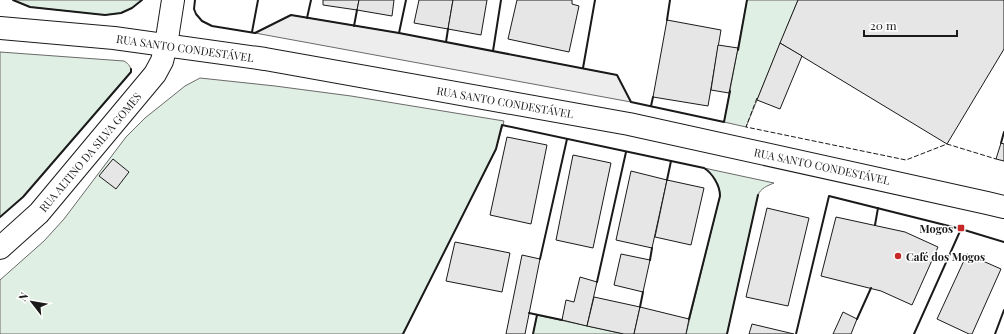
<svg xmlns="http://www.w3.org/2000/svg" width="1004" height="334" font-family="'Playfair Display',serif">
<rect width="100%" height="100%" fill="#fff"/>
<g fill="#e0efe3" stroke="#6a6a6a">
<polygon points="13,0 142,0 132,8 121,13 105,15 30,7"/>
<polygon points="747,0 798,0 746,127 724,122"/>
<path d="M 0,52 L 124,61 C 129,64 131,67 131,72 L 23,197 L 0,217 Z"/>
<polygon points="200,78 275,86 351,96 504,121 496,149 403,334 0,334 0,280 44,241 64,219 126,137 145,118 185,86"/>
<path d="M 704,168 L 774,183 C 767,186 761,188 758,195 L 727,334 L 686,334 L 720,196 C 720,185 712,173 704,168 Z"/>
<polygon points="537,315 624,334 533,334"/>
</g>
<polygon fill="#ededed" stroke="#6a6a6a" points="291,15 399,33 617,75 631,102 255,33"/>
<g fill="#e6e6e6" stroke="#1a1a1a">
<polygon points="323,0 359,0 357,10 323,5"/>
<polygon points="359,0 394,0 392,16 357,10"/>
<polygon points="419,0 453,0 448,29 414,23"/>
<polygon points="453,0 487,0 481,35 448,29"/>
<polygon points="517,0 572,0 572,4 579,6 569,52 508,39"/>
<polygon points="798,0 1004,0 1004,49 947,144 780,43"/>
<polygon points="667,20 721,30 708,106 653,97"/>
<polygon points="780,43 802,56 780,109 757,100"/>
<polygon points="718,45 738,48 729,93 711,90"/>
<polygon points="507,137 547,145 531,224 490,215"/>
<polygon points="1001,143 1004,144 1004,161 996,159"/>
<polygon points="573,155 611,163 593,248 556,240"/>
<polygon points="113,159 129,172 116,189 99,176"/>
<polygon points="631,171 667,180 652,248 616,240"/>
<polygon points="667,180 704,188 691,245 655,237"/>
<polygon points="767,208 809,218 788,306 746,297"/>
<polygon points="836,217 905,232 938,247 912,305 881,291 821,276"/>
<polygon points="455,242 510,253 502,292 446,281"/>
<polygon points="621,254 650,260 643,292 614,285"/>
<polygon points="967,254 1001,269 972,334 969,334 937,319"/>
<polygon points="522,255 540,259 525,334 506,334"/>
<polygon points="580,277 597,282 587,326 562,320 566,300 574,302"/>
<polygon points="594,297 640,307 634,334 624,334 587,326"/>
<polygon points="640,307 689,319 686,334 634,334"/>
<polygon points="843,312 857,319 851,334 833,334"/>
<polygon points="752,324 794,334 749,334"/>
</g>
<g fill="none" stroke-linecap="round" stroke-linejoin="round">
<g stroke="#1a1a1a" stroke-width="24">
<polyline id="minor" points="0,248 39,213 155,74 162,61 166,45 173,0"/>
</g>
<g stroke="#1a1a1a" stroke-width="24">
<polyline id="tertiary" points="0,28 114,38 265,59 629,124 987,203 1004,207"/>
</g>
<use href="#minor" stroke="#fff" stroke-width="22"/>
<use href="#tertiary" stroke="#fff" stroke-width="22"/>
<polyline stroke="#1a1a1a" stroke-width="1" stroke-dasharray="5 2" stroke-linecap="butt" points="757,98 746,127 906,160 947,144 996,159"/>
<g stroke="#1a1a1a" stroke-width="2">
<polyline points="13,0 30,7 105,15 121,13 132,8 142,0"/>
<polyline points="195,0 194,9 196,14 202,21 212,26 255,33 291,15 399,33 617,75 631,102 724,122 730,91"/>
<polyline points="307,18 311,0"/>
<polyline points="667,20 670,0"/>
<polyline points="354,26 357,10"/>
<polyline points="252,32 258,0"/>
<polyline points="399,33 406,0"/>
<polyline points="446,42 448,29"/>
<polyline points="738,50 747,0"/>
<polyline points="493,51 501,0"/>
<polyline points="583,68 595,0"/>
<polyline points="651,106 653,97"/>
<polyline points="1001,143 1004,132"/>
<polyline points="667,180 671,161"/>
<polyline points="0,217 23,197 131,72 131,69"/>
<polyline points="875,225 878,208"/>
<polyline points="540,259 567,139"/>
<polyline points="650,260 652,248"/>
<polyline points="597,282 626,152"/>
<polyline points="640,307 643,292"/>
<polyline points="529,313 562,320"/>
<polyline points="857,319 871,288"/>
<path d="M 403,334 L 496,149 L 502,125 L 704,168 C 712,173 720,185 720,196 L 689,319"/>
<polyline points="533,334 537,315"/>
<polyline points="727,334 758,195"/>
<polyline points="796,334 829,196 961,229 1004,242"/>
<polyline points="914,334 961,229"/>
<polyline points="995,334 1004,310"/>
</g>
</g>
<g fill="#c62828" stroke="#fff" stroke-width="1.5">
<rect x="957" y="224" width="8" height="8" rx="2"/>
<circle cx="898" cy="256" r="4"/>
</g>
<g text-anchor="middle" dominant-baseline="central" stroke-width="3" stroke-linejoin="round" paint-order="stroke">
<g font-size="11" fill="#1a1a1a" stroke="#fff">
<text transform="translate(185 48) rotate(8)">RUA SANTO CONDESTÁVEL</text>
<text transform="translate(505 102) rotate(10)">RUA SANTO CONDESTÁVEL</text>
<text transform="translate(90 152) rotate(-50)">RUA ALTINO DA SILVA GOMES</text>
<text transform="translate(822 166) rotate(12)">RUA SANTO CONDESTÁVEL</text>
</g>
<g font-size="11" font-weight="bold" fill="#1a1a1a" stroke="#fff" text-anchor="end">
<text x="953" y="228">Mogos</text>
<text x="906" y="256" text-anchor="start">Café dos Mogos</text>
</g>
</g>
<g transform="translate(32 302) rotate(301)" stroke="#ffffff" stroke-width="3" paint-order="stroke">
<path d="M0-3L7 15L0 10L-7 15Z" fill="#1a1a1a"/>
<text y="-6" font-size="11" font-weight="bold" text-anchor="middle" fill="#1a1a1a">N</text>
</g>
<path d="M864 30v6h93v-6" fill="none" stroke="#1a1a1a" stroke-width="2"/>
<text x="870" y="30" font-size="12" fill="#1a1a1a" stroke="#ffffff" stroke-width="3" paint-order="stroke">20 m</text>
</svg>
